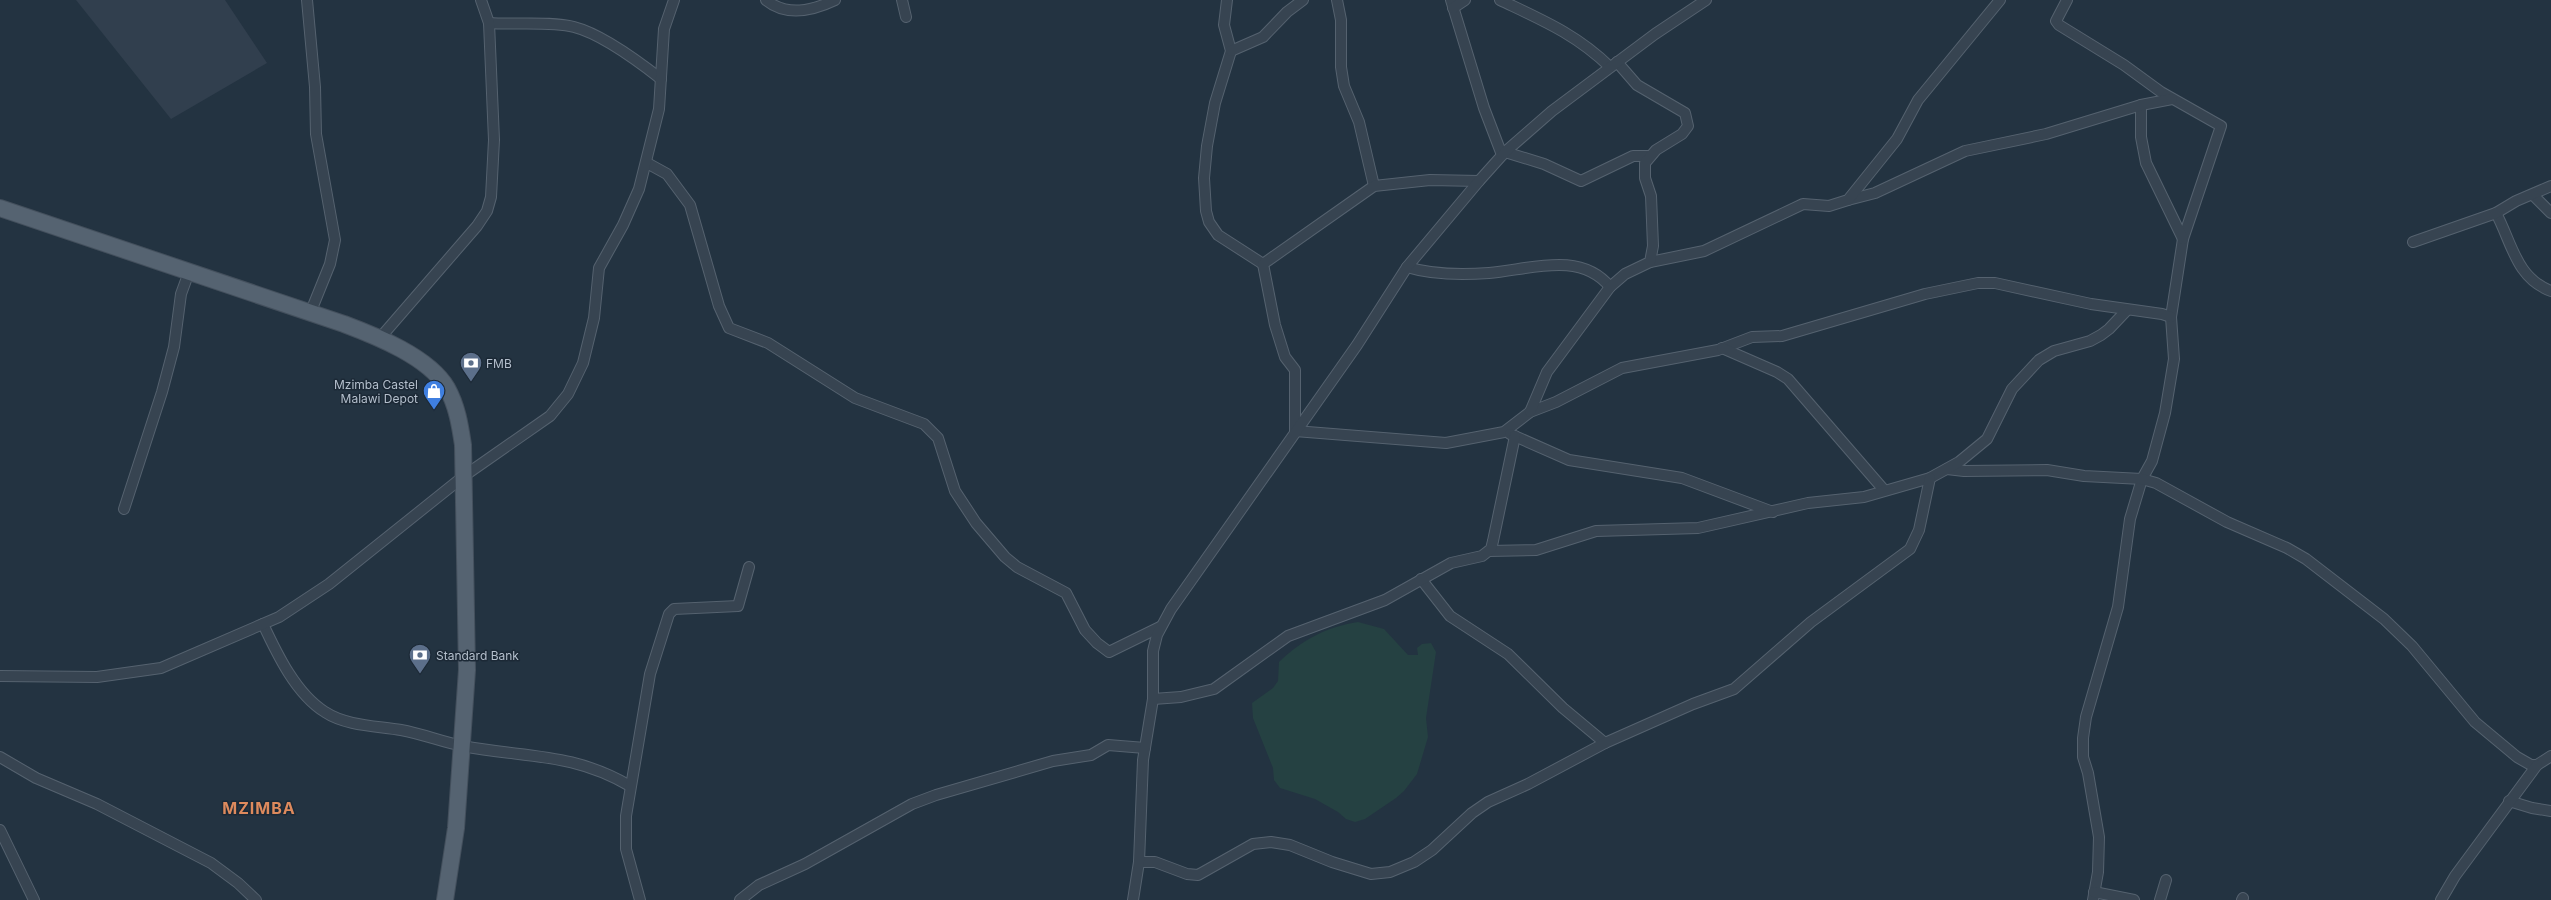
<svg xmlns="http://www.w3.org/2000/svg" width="2551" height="900" font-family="Inter,sans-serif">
<rect width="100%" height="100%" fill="#233341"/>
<polygon fill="#313f4e" points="76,0 225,0 267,63 171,119"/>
<path fill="#254142" d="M 1358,622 L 1384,629 L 1408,655 L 1418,655 L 1417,648 L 1422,644 L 1431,643 L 1436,652 L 1426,718 L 1428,737 L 1417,774 L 1404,791 L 1396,798 L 1365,819 L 1355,822 L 1346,819 L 1338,812 L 1315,799 L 1280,788 L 1274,780 L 1273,768 L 1253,718 L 1252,703 L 1273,688 L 1278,681 L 1279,662 C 1302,640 1326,627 1358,622 Z"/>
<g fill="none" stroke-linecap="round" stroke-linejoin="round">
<g stroke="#55626f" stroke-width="12">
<g id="street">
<polyline points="307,0 315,87 316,134 335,240 330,264 311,311"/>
<path d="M 766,0 C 787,17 812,11 835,0"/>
<polyline points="902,0 906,17"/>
<polyline points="1227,0 1224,25 1231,51 1215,103 1207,146 1204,178 1206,211 1209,222 1218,235 1263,264"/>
<polyline points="1337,0 1341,20 1341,67 1344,86 1359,122 1374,186"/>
<polyline points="1451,0 1484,108 1502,155"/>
<path d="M 1500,0 C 1542,20 1576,34 1610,67"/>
<polyline points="2067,0 2056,21 2059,25 2124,65 2161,92 2221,126 2183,239 2171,317 2174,359 2165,413 2152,461 2142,479 2130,519 2118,607 2086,717 2083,738 2083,757 2088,773 2099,837 2098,872 2093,900"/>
<polyline points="1453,8 1465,0"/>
<path d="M 489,23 C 515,25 550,21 574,27 C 602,34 638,61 661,79"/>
<polyline points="1231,51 1263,37 1287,12 1303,0"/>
<polyline points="2141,105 2141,137 2146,163 2183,239"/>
<polyline points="1505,152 1544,164 1581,181 1633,156 1650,156"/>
<polyline points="647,163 667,174 690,205 719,306 729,328 768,343 855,398 924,424 938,438 955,491 976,523 1005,557 1017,567 1066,593 1085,630 1097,643 1109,652 1160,627"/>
<polyline points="1479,181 1430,180 1374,186 1263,264 1275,325 1285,357 1295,370 1295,431 1446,443 1504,432 1530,412 1556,402 1622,368 1718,350 1752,337 1782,336 1925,294 1978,283 1995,283 2091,304 2162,314 2171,317"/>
<polyline points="2533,195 2551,213"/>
<polyline points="1848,200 1875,193 1965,151 2046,134 2141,105 2172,99"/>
<path d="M 2496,213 C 2512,243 2516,278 2551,291"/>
<polyline points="2413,242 2496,213 2516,201 2551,186"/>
<polyline points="1650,262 1704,251 1803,204 1829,206 1848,200 1897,139 1918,100 2000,0"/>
<path d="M 1407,267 C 1433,275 1462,275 1489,273 C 1528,270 1580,250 1610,287"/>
<polyline points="380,338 477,226 487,211 491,197 494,140 489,23 481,0"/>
<polyline points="1722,348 1777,372 1788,379 1884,490"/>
<polyline points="1530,412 1547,372 1610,287 1625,274 1650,262 1653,246 1651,196 1645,178 1645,163 1656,150 1682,134 1688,126 1685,113 1637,85 1617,62"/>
<polyline points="1510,434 1569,460 1682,478 1773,512"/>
<polyline points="1947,469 1964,471 2047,470 2084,476 2142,479 2156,483 2227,522 2287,548 2306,559 2384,619 2412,646 2475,722 2517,757 2531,765 2537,765 2551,756"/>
<polyline points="124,509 162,392 174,347 181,294 189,272"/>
<polyline points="1489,551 1536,550 1596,531 1698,528 1808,503 1864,497 1930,478 1959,462 1987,439 2012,389 2039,360 2054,351 2090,341 2101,335 2109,329 2127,310"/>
<polyline points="1421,579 1450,616 1508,654 1563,708 1605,743"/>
<path d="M 263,624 C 277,654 296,694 325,712 C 346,726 378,726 401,730 C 423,734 442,742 463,746 C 525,758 572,752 630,786"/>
<polyline points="0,676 97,677 161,668 279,617 329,584 464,476 550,416 568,394 583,363 594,318 599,268 623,225 639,189 659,109 664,29 674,0"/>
<polyline points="1153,699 1181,697 1214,689 1288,636 1385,600 1451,563 1482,556 1491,549 1493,541 1515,436"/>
<polyline points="0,757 36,778 97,804 211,863 238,883 256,900"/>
<polyline points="2509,801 2532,808 2551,811"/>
<polyline points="0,830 34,900"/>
<polyline points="1139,862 1155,862 1187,874 1198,875 1253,844 1271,842 1290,845 1332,862 1371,874 1390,872 1414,862 1432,850 1472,813 1488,802 1528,784 1605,743 1693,704 1734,689 1811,622 1910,549 1919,530 1930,478"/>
<polyline points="2094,892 2134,900"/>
<polyline points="640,900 626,849 626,816 650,674 669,614 674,609 738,606 749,567"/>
<polyline points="740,900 759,885 805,864 912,804 936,795 1053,761 1091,755 1108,745 1145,748"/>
<polyline points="1133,900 1139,862 1143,760 1153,699 1153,651 1157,635 1171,609 1357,345 1407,267 1479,181 1505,152 1552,111 1655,34 1706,0"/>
<polyline points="2160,900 2166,880"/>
<polyline points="2242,900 2243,898"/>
<polyline points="2441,900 2455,876 2537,765"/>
</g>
</g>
<g stroke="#44505d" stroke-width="18">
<path id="primary" d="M 0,208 L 344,324 C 376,336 429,357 447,388 C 457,406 460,425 463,445 L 467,670 L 456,828 L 445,900"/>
</g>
<use href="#street" stroke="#374451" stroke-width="10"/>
<use href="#primary" stroke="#556371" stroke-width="16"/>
</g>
<defs>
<g id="bank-pin" transform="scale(1.15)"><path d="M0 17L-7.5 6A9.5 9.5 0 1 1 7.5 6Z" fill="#5c6f8a" stroke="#1c2936"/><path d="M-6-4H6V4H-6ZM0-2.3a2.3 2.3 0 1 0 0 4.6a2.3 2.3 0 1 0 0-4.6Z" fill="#fff"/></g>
<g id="shop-pin" transform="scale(1.15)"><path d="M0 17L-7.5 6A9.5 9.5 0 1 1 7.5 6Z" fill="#3f7fe0" stroke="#1c2936"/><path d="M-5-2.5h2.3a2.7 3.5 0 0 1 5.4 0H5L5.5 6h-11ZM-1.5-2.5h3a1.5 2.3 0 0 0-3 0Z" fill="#fff"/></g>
</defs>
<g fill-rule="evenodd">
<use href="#bank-pin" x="471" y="363"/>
<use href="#shop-pin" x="434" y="391"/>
<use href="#bank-pin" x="420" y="655"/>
</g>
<g text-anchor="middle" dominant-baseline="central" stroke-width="3" stroke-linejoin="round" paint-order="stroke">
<g font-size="12" fill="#b4bfcc" stroke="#1c2936" text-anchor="start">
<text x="486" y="363">FMB</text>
<text x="418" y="384" text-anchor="end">Mzimba Castel<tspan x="418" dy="14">Malawi Depot</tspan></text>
<text x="436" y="655">Standard Bank</text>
</g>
<g font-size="16" font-weight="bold" letter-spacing="1" fill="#dd8a5d" stroke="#1c2936">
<text x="259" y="808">MZIMBA</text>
</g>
</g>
</svg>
